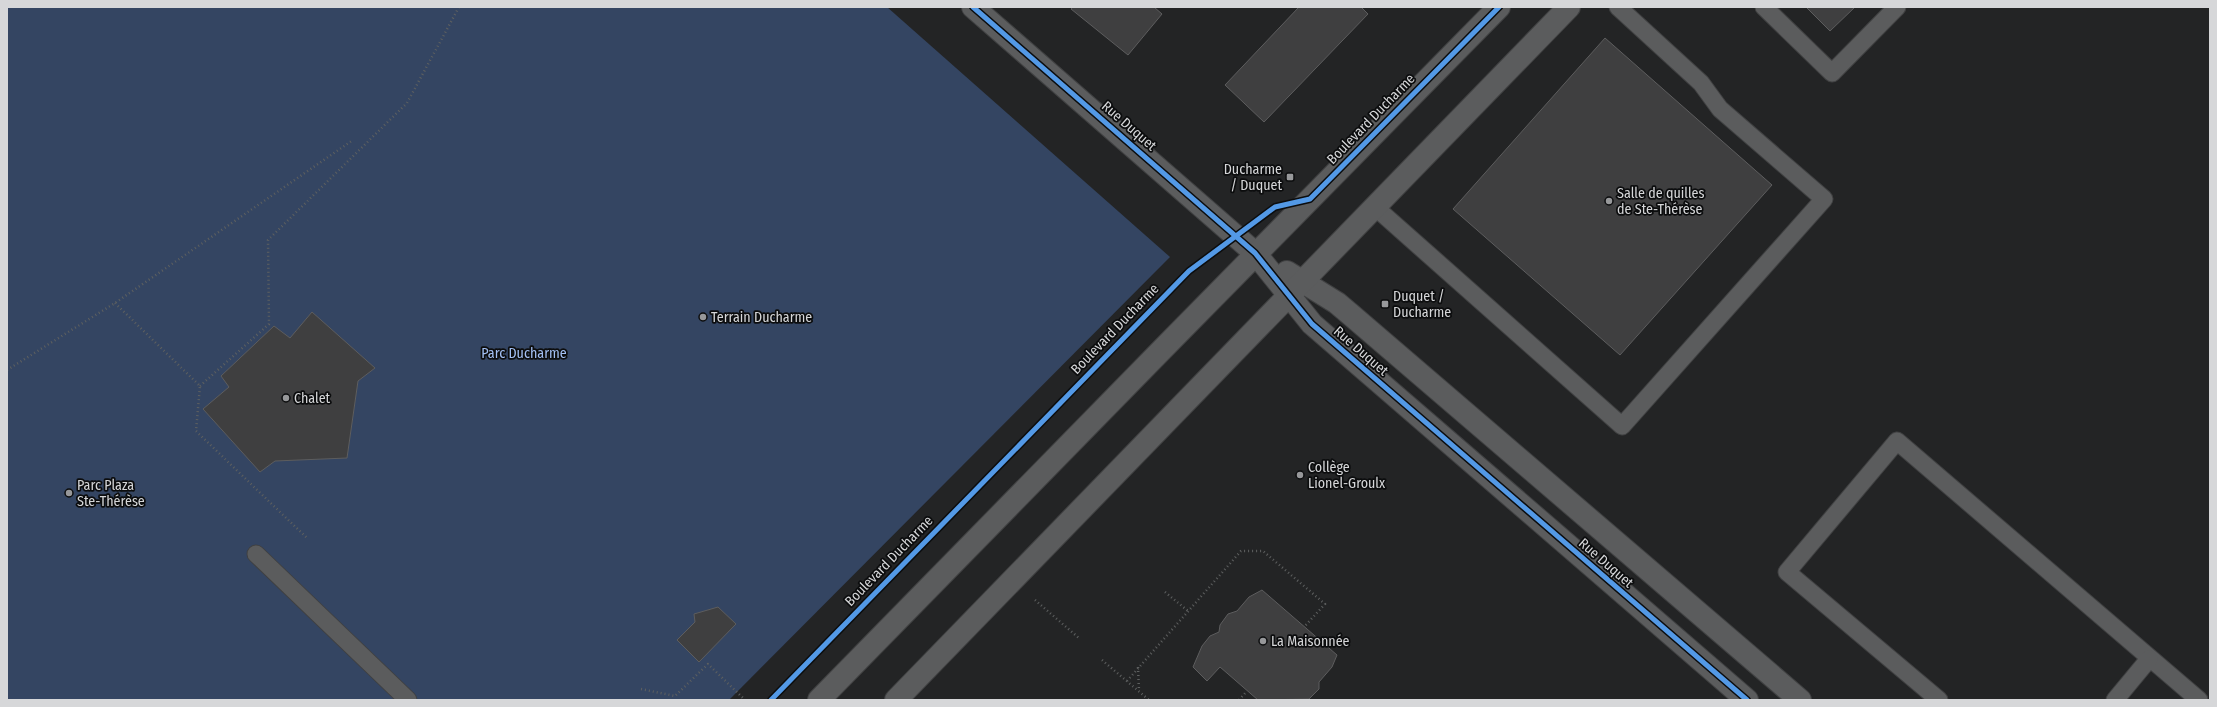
<svg xmlns="http://www.w3.org/2000/svg" width="2217" height="707" font-family="'Fira Sans Condensed',sans-serif">
<rect width="100%" height="100%" fill="#232425"/>
<polygon fill="#344562" points="7,7 887,7 1170,257 729,700 7,700"/>
<g fill="#3f3f40" stroke="#5d5d5e">
<polygon points="1073,7 1154,7 1162,14 1128,55 1071,9"/>
<polygon points="1299,7 1361,7 1368,14 1264,122 1225,85"/>
<polygon points="1806,7 1855,7 1830,31"/>
<polygon points="1605,38 1772,185 1620,355 1453,209"/>
<polygon points="312,312 375,368 358,381 347,458 275,461 260,472 203,409 229,387 221,376 274,326 290,338"/>
<polygon points="1262,590 1337,655 1332,667 1319,682 1319,689 1309,699 1258,700 1220,667 1207,681 1193,667 1202,646 1210,636 1219,632 1220,625 1228,614 1237,611 1249,597"/>
<polygon points="718,607 736,624 699,662 677,640 695,622 694,614"/>
</g>
<g fill="none" stroke-linecap="round" stroke-linejoin="round">
<g stroke="#404142" stroke-width="19">
<g id="service">
<polyline points="1764,7 1832,73 1897,7"/>
<polyline points="1375,207 1622,426 1824,199 1720,109 1701,83 1618,7"/>
<polyline points="256,554 408,700"/>
<polyline points="1939,700 1787,572 1897,441 2199,700"/>
<polyline points="2115,700 2149,659"/>
</g>
</g>
<g stroke="#404142" stroke-width="24">
<g id="minor">
<polyline points="973,7 1255,253 1312,324 1747,700"/>
<polyline points="1287,272 1337,303 1350,314 1800,700"/>
</g>
</g>
<g stroke="#404142" stroke-width="24">
<g id="tertiary">
<path d="M 819,700 C 1046,469 1271,237 1499,7"/>
<polyline points="896,700 1569,7"/>
</g>
</g>
<g stroke="#5e6060" stroke-width="2.5" stroke-dasharray="1 3" stroke-linecap="butt">
<polyline points="115,303 200,386 196,431 308,539"/>
<polyline points="7,370 115,303 353,140"/>
<polyline points="200,386 269,324 268,240 407,103 459,7"/>
<polyline points="1165,592 1188,611"/>
<polyline points="1035,600 1080,639"/>
<polyline points="1102,660 1149,700"/>
<polyline points="1138,667 1139,691"/>
<polyline points="1127,681 1241,551 1263,551 1325,604 1304,627"/>
<polyline points="641,689 675,696 708,664 745,700"/>
<polyline points="1239,700 1247,691"/>
</g>
<use href="#service" stroke="#5b5c5d" stroke-width="17"/>
<use href="#minor" stroke="#5b5c5d" stroke-width="22"/>
<use href="#tertiary" stroke="#5b5c5d" stroke-width="22"/>
<g stroke="#0c0d0e" stroke-width="8">
<g id="cycleway">
<polyline points="973,7 1255,253 1312,324 1747,700"/>
<polyline points="771,700 1189,271 1275,207 1310,199 1499,7"/>
</g>
</g>
<use href="#cycleway" stroke="#5399e6" stroke-width="5"/>
</g>
<g fill="#97989a" stroke="#0c0d0e" stroke-width="1.5">
<rect x="1286" y="173" width="8" height="8" rx="2"/>
<circle cx="1609" cy="201" r="4"/>
<rect x="1381" y="300" width="8" height="8" rx="2"/>
<circle cx="703" cy="317" r="4"/>
<circle cx="286" cy="398" r="4"/>
<circle cx="1300" cy="475" r="4"/>
<circle cx="69" cy="493" r="4"/>
<circle cx="1263" cy="641" r="4"/>
</g>
<g text-anchor="middle" dominant-baseline="central" stroke-width="3.5" stroke-linejoin="round" paint-order="stroke">
<g font-size="14" fill="#d6d7d9" stroke="#0c0d0e">
<text transform="translate(1371 119) rotate(-46)">Boulevard Ducharme</text>
<text transform="translate(1129 126) rotate(41)">Rue Duquet</text>
<text transform="translate(1115 329) rotate(-46)">Boulevard Ducharme</text>
<text transform="translate(1361 351) rotate(41)">Rue Duquet</text>
<text transform="translate(889 561) rotate(-46)">Boulevard Ducharme</text>
<text transform="translate(1606 563) rotate(41)">Rue Duquet</text>
</g>
<g font-size="14" fill="#d6d7d9" stroke="#0c0d0e" text-anchor="start">
<text x="1282" y="169" text-anchor="end">Ducharme<tspan x="1282" dy="16">/ Duquet</tspan></text>
<text x="1617" y="193">Salle de quilles<tspan x="1617" dy="16">de Ste-Thérèse</tspan></text>
<text x="1393" y="296">Duquet /<tspan x="1393" dy="16">Ducharme</tspan></text>
<text x="711" y="317">Terrain Ducharme</text>
<text x="294" y="398">Chalet</text>
<text x="1308" y="467">Collège<tspan x="1308" dy="16">Lionel-Groulx</tspan></text>
<text x="77" y="485">Parc Plaza<tspan x="77" dy="16">Ste-Thérèse</tspan></text>
<text x="1271" y="641">La Maisonnée</text>
</g>
<g font-size="14" fill="#a3c0f4" stroke="#0c0d0e">
<text x="524" y="353">Parc Ducharme</text>
</g>
</g>
<rect width="2217" height="707" fill="none" stroke="#d6d7d9" stroke-width="16"/>
</svg>
